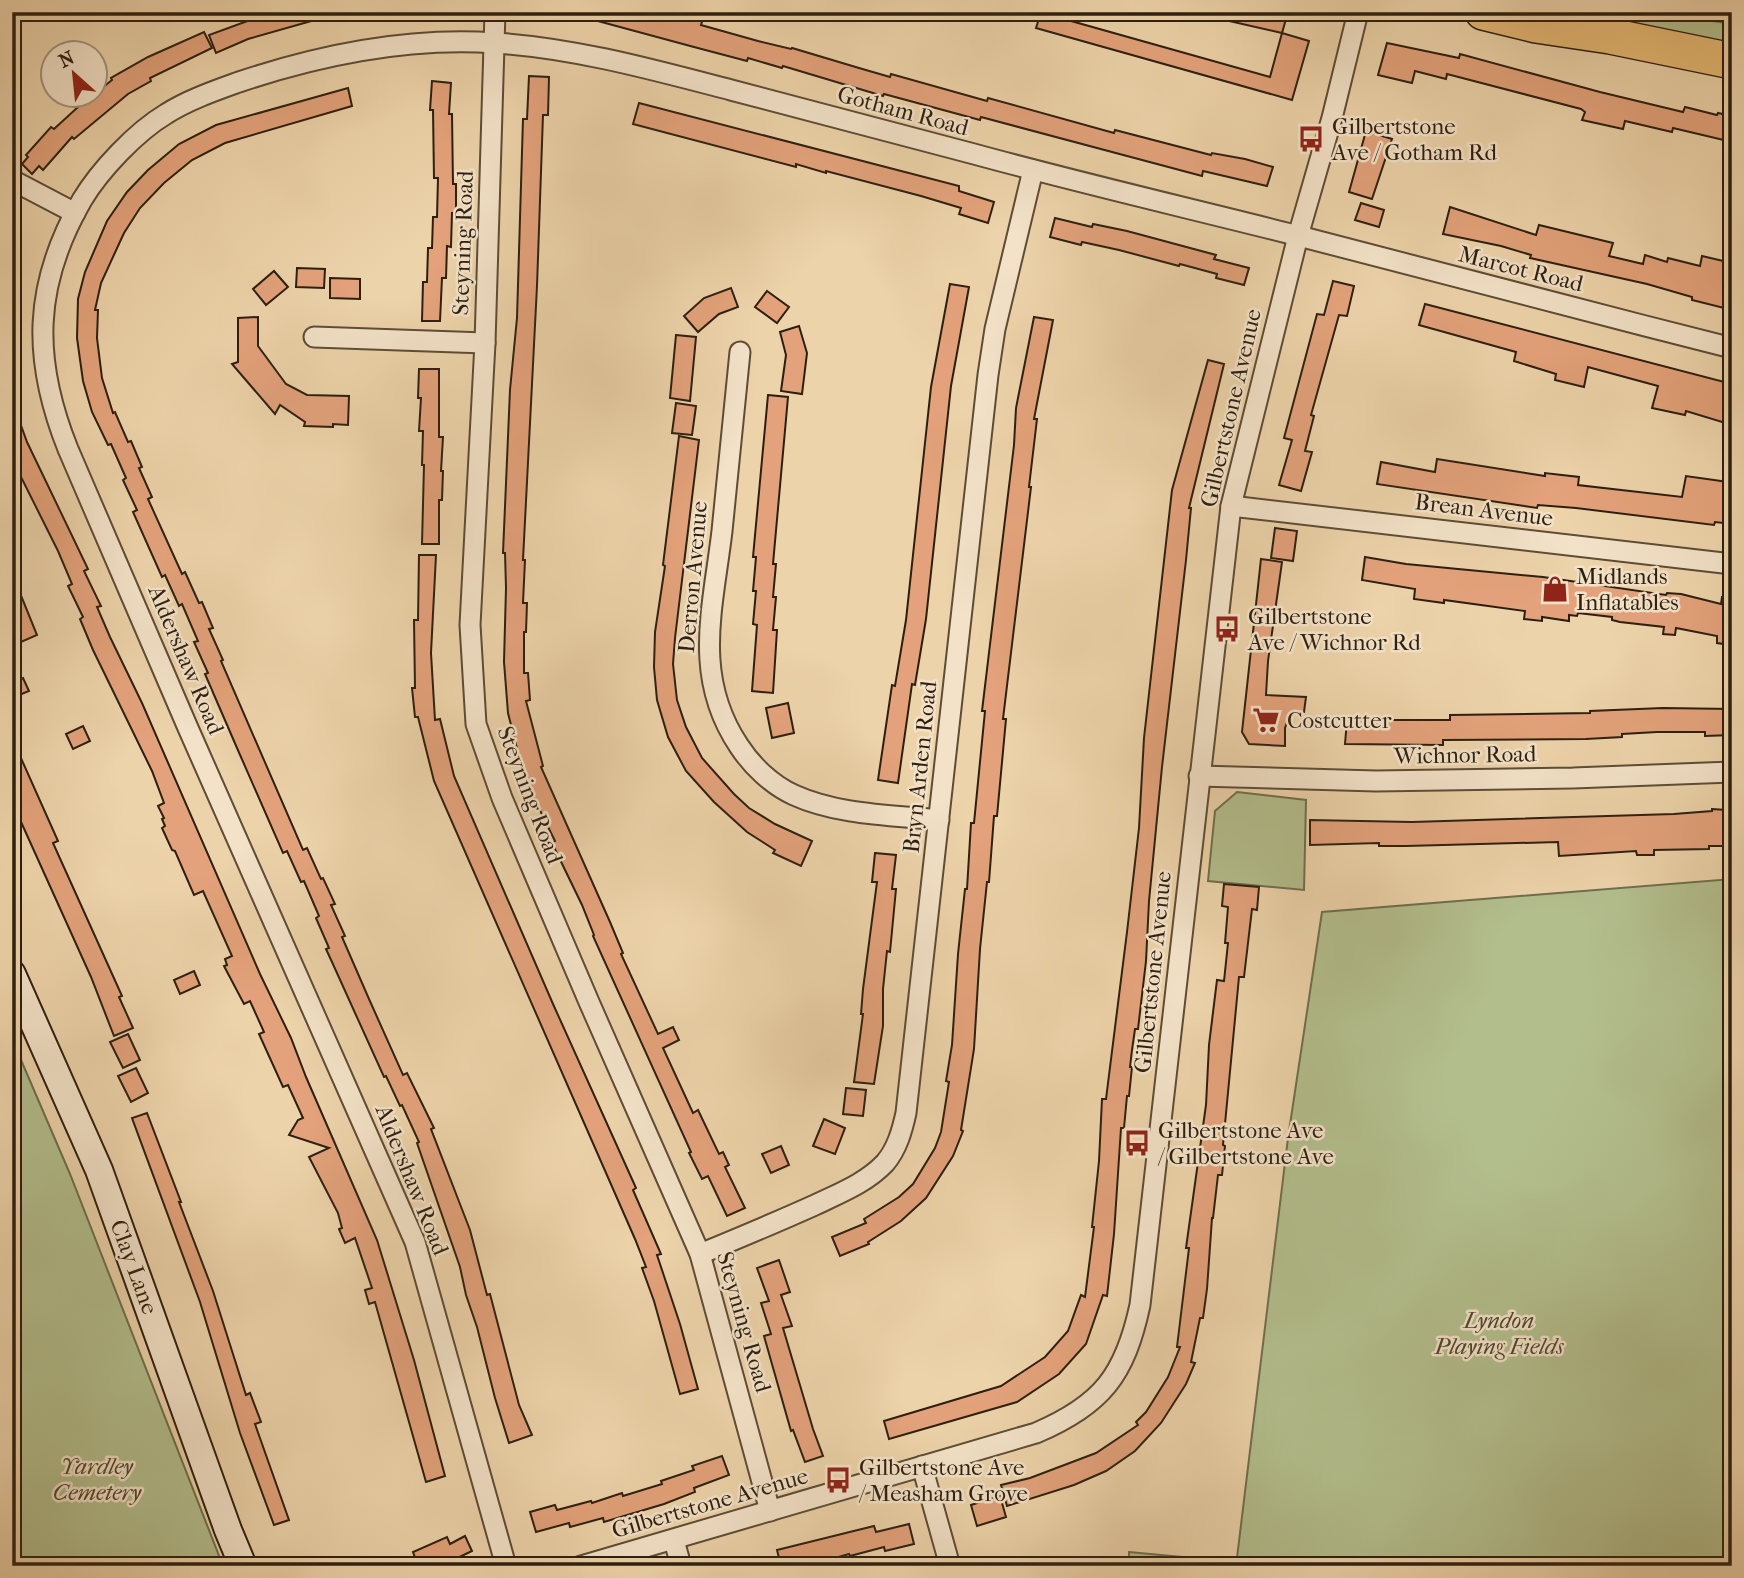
<svg xmlns="http://www.w3.org/2000/svg" width="1744" height="1578" font-family="'IM FELL French Canon',serif">
<rect width="100%" height="100%" fill="#edd3aa"/>
<filter id="stains"><feTurbulence type="fractalNoise" baseFrequency=".00286" numOctaves="4"/><feColorMatrix values="0 0 0 0 .2 0 0 0 0 .09 0 0 0 0 .02 0 0 0 .5 -.17"/></filter>
<radialGradient id="worn" r=".72"><stop offset=".6" stop-color="#630" stop-opacity="0"/><stop offset="1" stop-color="#630" stop-opacity=".3"/></radialGradient>
<g fill="#b3be8d" stroke="#706e4e" stroke-width="2">
<polygon points="1564,12 1655,12 1732,24 1732,48"/>
<polygon points="1237,792 1306,800 1304,890 1208,881 1215,811"/>
<polygon points="1732,879 1732,1566 1236,1566 1288,1138 1322,912"/>
<polygon points="12,1039 70,1174 223,1566 12,1566"/>
<polygon points="1129,1552 1193,1558 1208,1566 1129,1566"/>
</g>
<g fill="#e3a27b" stroke="#2d1f10" stroke-width="2">
<polygon points="272,12 328,12 329,16 248,39 216,53 209,35"/>
<polygon points="584,12 705,12 701,25 758,41 791,49 792,48 859,68 890,77 891,74 987,101 988,98 1114,133 1115,130 1211,155 1212,153 1245,159 1273,167 1267,186 1203,171 1202,176 981,117 980,120 884,94 883,96 783,66 782,68 748,58 747,61 694,47 583,17"/>
<polygon points="1041,12 1059,12 1057,17 1270,77 1282,33 1309,41 1292,100 1036,28"/>
<polygon points="1217,12 1288,12 1282,33 1216,18"/>
<polygon points="204,32 212,48 150,78 151,81 128,94 74,139 72,137 43,170 39,166 32,174 22,164 28,157 26,155 51,127 54,129 78,107 112,80 111,78 148,57"/>
<polygon points="1387,43 1459,58 1460,54 1600,92 1683,112 1685,107 1717,115 1718,113 1732,116 1732,142 1673,128 1672,132 1625,121 1623,129 1582,120 1585,112 1581,109 1447,74 1446,79 1415,71 1412,83 1378,75"/>
<polygon points="529,76 549,77 548,115 543,115 537,286 523,560 525,560 523,603 527,603 526,632 524,632 524,673 528,673 530,700 526,701 543,766 541,767 610,922 623,953 621,954 658,1034 673,1027 679,1040 663,1048 693,1113 698,1110 719,1154 723,1152 729,1165 725,1167 745,1208 727,1216 708,1176 702,1179 689,1153 691,1152 593,936 594,935 582,905 552,843 555,841 525,780 508,713 504,662 506,588 505,553 503,553 510,390 517,318 523,119 527,119"/>
<polygon points="432,81 451,83 449,114 452,114 453,184 456,184 456,213 452,213 451,247 447,246 446,278 442,278 440,321 422,321 423,282 427,282 428,248 432,248 433,217 437,217 438,178 434,178 433,110 430,110"/>
<polygon points="348,88 352,106 225,143 192,160 164,183 140,208 124,233 101,283 95,310 98,310 97,338 102,378 113,413 115,412 128,442 131,441 142,467 139,468 152,497 148,499 182,574 185,572 199,603 202,602 213,628 209,629 223,660 221,661 303,850 307,848 321,879 323,878 335,904 331,905 345,936 342,937 369,999 403,1075 407,1073 434,1128 431,1129 470,1230 487,1295 490,1294 519,1405 532,1435 509,1443 495,1398 477,1327 466,1295 460,1267 417,1143 419,1142 402,1105 400,1106 386,1076 384,1077 332,962 326,949 329,948 316,918 319,916 304,881 301,882 287,851 283,853 237,748 205,674 208,673 194,642 198,641 182,604 179,606 165,575 162,577 133,512 137,510 123,480 126,478 111,444 108,445 92,412 83,381 77,338 78,299 85,272 107,221 127,192 148,170 179,144 216,125"/>
<polygon points="639,103 959,186 959,191 994,202 988,223 959,214 961,208 921,196 826,171 826,173 796,164 796,167 633,124"/>
<polygon points="1366,131 1392,139 1372,199 1349,192"/>
<polygon points="1361,203 1384,210 1379,227 1355,220"/>
<polygon points="1450,207 1536,235 1539,225 1613,243 1609,256 1643,264 1645,255 1667,262 1668,258 1700,266 1702,256 1732,263 1732,310 1692,300 1692,297 1647,284 1530,258 1531,255 1501,246 1443,234"/>
<polygon points="1055,218 1092,227 1093,224 1127,231 1216,255 1214,259 1249,268 1244,285 1216,278 1217,274 1180,264 1179,266 1119,250 1082,242 1081,245 1050,237"/>
<polygon points="297,268 325,269 324,288 296,287"/>
<polygon points="274,271 288,287 266,305 253,289"/>
<polygon points="330,278 360,279 360,299 330,298"/>
<polygon points="1333,281 1354,286 1347,316 1339,315 1311,415 1314,416 1305,451 1312,452 1301,491 1279,485 1292,440 1284,438 1317,314 1324,315"/>
<polygon points="950,284 969,287 951,386 926,619 915,685 912,684 898,783 878,780 892,685 895,686 906,620 931,387"/>
<polygon points="731,288 738,307 719,314 698,332 684,316 704,298"/>
<polygon points="767,291 789,307 777,323 755,307"/>
<polygon points="1425,304 1732,384 1732,425 1686,411 1685,415 1652,408 1658,386 1588,367 1584,387 1555,380 1556,374 1514,361 1516,352 1419,325"/>
<polygon points="258,317 258,346 286,384 307,395 349,396 348,425 333,424 333,427 304,426 305,422 280,405 275,414 232,364 238,362 238,318"/>
<polygon points="1034,317 1053,320 1034,419 1037,419 1029,487 1031,487 1003,719 1006,719 997,816 994,816 989,882 987,882 980,949 974,1049 961,1130 963,1131 953,1156 926,1198 901,1221 868,1242 869,1244 840,1256 832,1237 866,1223 864,1219 899,1197 913,1184 935,1148 941,1132 949,1082 946,1081 952,1045 958,954 965,889 967,889 971,823 974,823 985,711 982,711 1014,445 1016,408"/>
<polygon points="799,326 807,353 802,394 781,391 786,355 780,332"/>
<polygon points="676,335 696,337 690,401 670,398"/>
<polygon points="1208,360 1224,364 1189,508 1191,508 1186,560 1162,767 1149,901 1146,961 1138,1029 1135,1029 1132,1050 1130,1067 1132,1067 1129,1096 1127,1096 1124,1128 1121,1128 1114,1234 1107,1296 1103,1295 1086,1344 1059,1374 1017,1402 889,1439 884,1421 1001,1386 1045,1357 1068,1331 1081,1295 1085,1297 1094,1227 1092,1227 1099,1161 1102,1099 1106,1099 1127,932 1139,828 1144,738 1172,490"/>
<polygon points="419,369 439,369 439,437 443,437 441,471 443,471 442,500 439,500 439,544 422,544 424,465 422,465 423,431 419,431 421,398 418,398"/>
<polygon points="768,395 788,397 773,564 776,564 773,597 776,597 773,630 777,630 773,693 752,691 757,625 753,624 756,591 753,591 756,557 753,557"/>
<polygon points="676,403 696,406 692,435 672,433"/>
<polygon points="14,406 27,442 88,569 84,571 101,606 97,607 110,637 142,703 260,974 291,1038 306,1077 377,1240 414,1360 445,1476 426,1482 375,1302 369,1304 365,1290 372,1288 355,1238 345,1243 339,1229 342,1228 338,1213 309,1157 329,1148 289,1135 298,1120 303,1118 288,1085 283,1087 259,1034 264,1032 250,1001 244,1004 224,966 227,965 225,959 232,956 203,891 194,895 175,851 172,850 162,828 165,826 162,819 164,818 158,806 164,803 152,771 93,650 80,619 83,617 68,586 72,584 58,551 12,459"/>
<polygon points="679,436 699,440 675,638 673,664 677,700 686,727 702,758 734,794 749,808 775,824 812,841 801,866 773,853 775,850 747,832 714,802 686,771 668,737 657,700 654,667 655,632 665,566 663,565"/>
<polygon points="1437,459 1545,476 1545,473 1579,477 1578,485 1682,497 1686,476 1721,481 1732,484 1732,524 1715,522 1714,525 1576,508 1538,505 1537,508 1377,484 1381,462 1435,472"/>
<polygon points="1275,528 1297,531 1293,561 1271,558"/>
<polygon points="419,555 436,555 431,653 435,720 440,719 454,776 553,1004 636,1188 633,1190 661,1254 657,1255 680,1324 698,1389 680,1394 654,1301 642,1268 646,1267 635,1239 434,781 418,717 415,717 412,688 415,688 414,620 418,620"/>
<polygon points="1365,557 1406,564 1543,577 1666,595 1667,593 1681,594 1721,604 1722,597 1732,598 1732,645 1717,643 1717,636 1676,628 1675,635 1663,634 1664,627 1620,622 1612,620 1612,617 1578,613 1577,616 1569,615 1569,621 1542,617 1542,621 1524,619 1525,611 1444,600 1444,603 1414,599 1415,589 1362,580"/>
<polygon points="1261,559 1282,562 1268,661 1266,695 1306,697 1304,712 1291,712 1285,728 1285,746 1249,744 1242,732"/>
<polygon points="22,598 37,635 21,642 12,621 12,614"/>
<polygon points="23,678 29,691 12,698 12,683"/>
<polygon points="788,703 794,733 772,738 766,708"/>
<polygon points="1663,708 1732,709 1732,735 1705,736 1705,732 1657,732 1622,734 1622,737 1586,739 1443,740 1443,745 1345,744 1347,720 1450,720 1450,715 1590,713 1590,711"/>
<polygon points="83,726 90,741 73,749 66,734"/>
<polygon points="12,738 58,841 53,843 122,996 119,997 133,1028 114,1036 91,977 12,802"/>
<polygon points="1712,809 1726,810 1726,823 1732,823 1732,846 1709,846 1709,849 1654,850 1654,855 1637,855 1636,851 1559,856 1558,842 1406,846 1379,846 1379,843 1310,845 1310,820 1412,822 1674,814 1712,811"/>
<polygon points="875,853 896,855 892,889 896,889 890,952 887,951 883,989 883,1026 874,1084 854,1082 863,1014 861,1014 863,989 877,882 872,882"/>
<polygon points="1224,884 1259,887 1257,910 1252,909 1244,977 1239,977 1223,1145 1225,1146 1222,1175 1218,1175 1213,1218 1212,1218 1207,1289 1203,1318 1200,1318 1191,1362 1195,1363 1186,1384 1161,1423 1135,1451 1106,1471 1074,1485 1007,1506 1001,1485 1030,1478 1096,1453 1138,1425 1136,1422 1146,1412 1168,1377 1180,1347 1177,1347 1189,1248 1186,1248 1206,1105 1209,1045 1217,980 1224,981 1228,943 1225,943 1228,907 1222,906"/>
<polygon points="194,971 200,985 180,994 174,980"/>
<polygon points="128,1034 140,1060 123,1068 110,1042"/>
<polygon points="136,1068 148,1093 131,1102 118,1076"/>
<polygon points="846,1088 866,1090 863,1116 843,1114"/>
<polygon points="147,1113 181,1202 179,1202 213,1291 246,1395 250,1393 261,1422 255,1424 289,1520 274,1525 240,1433 200,1302 132,1118"/>
<polygon points="824,1119 845,1128 835,1154 813,1146"/>
<polygon points="781,1146 789,1165 771,1173 762,1154"/>
<polygon points="779,1260 790,1292 781,1295 792,1326 783,1328 813,1429 823,1456 805,1462 793,1430 791,1431 764,1336 771,1334 761,1303 769,1301 757,1268"/>
<polygon points="722,1456 729,1475 694,1488 695,1492 664,1504 604,1522 603,1518 570,1527 569,1523 536,1532 530,1512 555,1505 557,1510 591,1501 592,1503 622,1493 623,1496 662,1484 661,1481 694,1470 692,1466"/>
<polygon points="1000,1496 1006,1517 977,1526 971,1505"/>
<polygon points="909,1524 914,1544 885,1551 884,1547 850,1556 849,1554 808,1566 781,1566 777,1550 874,1526 876,1532"/>
<polygon points="465,1536 472,1551 441,1566 418,1566 413,1552 447,1537 450,1544"/>
</g>
<g fill="none" stroke-linecap="round" stroke-linejoin="round">
<g stroke="#5d4c36" stroke-width="23">
<g id="street">
<polyline points="495,12 485,343 470,625 476,724 502,798 589,1002 700,1254 770,1511"/>
<polyline points="12,180 75,213"/>
<polyline points="314,337 485,343"/>
<path d="M 740,352 C 734,411 728,471 722,531 C 713,608 692,676 739,746 C 752,766 772,785 794,795 C 838,815 891,815 939,820"/>
<polyline points="1231,506 1732,564"/>
<polyline points="1199,776 1376,781 1573,778 1732,772"/>
<path d="M 700,1254 C 739,1238 777,1222 815,1205 C 840,1193 866,1183 885,1163 C 897,1149 902,1131 906,1113 L 988,375 L 995,329 L 1033,170"/>
<polyline points="922,1466 950,1566"/>
<polyline points="674,1540 681,1566"/>
<path d="M 506,1566 L 415,1242 L 188,728 L 68,449 C 32,359 33,285 82,200 C 100,170 136,132 166,114 C 188,100 214,91 239,82 C 320,55 409,37 495,43 C 575,48 654,70 731,90 C 812,112 893,133 974,154 C 1080,183 1188,208 1295,235 C 1440,273 1586,311 1732,348"/>
<path d="M 581,1566 L 1036,1433 C 1102,1405 1125,1375 1140,1305 L 1231,506 L 1298,236 L 1332,118 L 1358,12"/>
</g>
</g>
<g stroke="#2d1f10" stroke-width="30">
<polyline id="secondary" points="12,974 99,1170 228,1530 243,1566"/>
</g>
<g stroke="#2d1f10" stroke-width="38">
<polyline id="highway" points="1483,12 1536,25 1610,36 1732,61"/>
</g>
<use href="#street" stroke="#f3e2c8" stroke-width="19"/>
<use href="#secondary" stroke="#f3e2c8" stroke-width="26"/>
<use href="#highway" stroke="#e6ba75" stroke-width="35"/>
</g>
<defs>
<g id="bus-bare" transform="scale(2.1)"><path d="M-5-6H5V4H4V6H2V4H-2V6H-4V4H-5ZM-3.5-4V0h7V-4ZM-3.5 1.2v1.5H-2V1.2ZM2 1.2v1.5H3.5V1.2Z" fill="#8f2418" stroke="#f3e2c8" stroke-width="2.5" paint-order="stroke"/></g>
<g id="shop-bare" transform="scale(2.1)"><path d="M-5-2.5h2.3a2.7 3.5 0 0 1 5.4 0H5L5.5 6h-11ZM-1.5-2.5h3a1.5 2.3 0 0 0-3 0Z" fill="#8f2418" stroke="#f3e2c8" stroke-width="2.5" paint-order="stroke"/></g>
<g id="supermarket-bare" transform="scale(2.1)"><path d="M-6-5.5h2.5l.6 2H6L4.5 2H-2.5L-4.4-4H-6ZM-1.5 3.2a1.3 1.3 0 1 0 .1 0ZM3 3.2a1.3 1.3 0 1 0 .1 0Z" fill="#8f2418" stroke="#f3e2c8" stroke-width="2.5" paint-order="stroke"/></g>
</defs>
<g fill-rule="evenodd">
<use href="#bus-bare" x="1311" y="139"/>
<use href="#shop-bare" x="1555" y="589"/>
<use href="#bus-bare" x="1227" y="629"/>
<use href="#supermarket-bare" x="1266" y="720"/>
<use href="#bus-bare" x="1137" y="1143"/>
<use href="#bus-bare" x="838" y="1480"/>
</g>
<g text-anchor="middle" dominant-baseline="central" stroke-width="5" stroke-linejoin="round" paint-order="stroke">
<g font-size="23" fill="#2d1f10" stroke="#f3e2c8">
<text transform="translate(903 111) rotate(15)">Gotham Road</text>
<text transform="translate(463 243) rotate(-88)">Steyning Road</text>
<text transform="translate(1521 269) rotate(14)">Marcot Road</text>
<text transform="translate(1231 408) rotate(-77)">Gilbertstone Avenue</text>
<text transform="translate(1484 510) rotate(7)">Brean Avenue</text>
<text transform="translate(693 577) rotate(-85)">Derron Avenue</text>
<text transform="translate(186 660) rotate(67)">Aldershaw Road</text>
<text transform="translate(1465 755) rotate(-1)">Wichnor Road</text>
<text transform="translate(920 767) rotate(-84)">Bryn Arden Road</text>
<text transform="translate(530 795) rotate(69)">Steyning Road</text>
<text transform="translate(1153 972) rotate(-84)">Gilbertstone Avenue</text>
<text transform="translate(412 1180) rotate(68)">Aldershaw Road</text>
<text transform="translate(134 1267) rotate(70)">Clay Lane</text>
<text transform="translate(744 1322) rotate(74)">Steyning Road</text>
<text transform="translate(710 1503) rotate(-16)">Gilbertstone Avenue</text>
</g>
<g font-size="23" fill="#2d1f10" stroke="#f3e2c8" text-anchor="start">
<text x="1332" y="126">Gilbertstone<tspan x="1332" dy="26">Ave / Gotham Rd</tspan></text>
<text x="1576" y="576">Midlands<tspan x="1576" dy="26">Inflatables</tspan></text>
<text x="1248" y="616">Gilbertstone<tspan x="1248" dy="26">Ave / Wichnor Rd</tspan></text>
<text x="1287" y="720">Costcutter</text>
<text x="1158" y="1130">Gilbertstone Ave<tspan x="1158" dy="26">/ Gilbertstone Ave</tspan></text>
<text x="859" y="1467">Gilbertstone Ave<tspan x="859" dy="26">/ Measham Grove</tspan></text>
</g>
<g font-size="23" font-style="italic" fill="#4e472f" stroke="#f3e2c8">
<text x="1499" y="1320">Lyndon<tspan x="1499" dy="26">Playing Fields</tspan></text>
<text x="97" y="1466">Yardley<tspan x="97" dy="26">Cemetery</tspan></text>
</g>
</g>
<rect width="1744" height="1578" fill="none" stroke="#edd3aa" stroke-width="42"/>
<rect x="14" y="14" width="1716" height="1550" fill="none" stroke="#2d1f10" stroke-width="3.5"/>
<rect x="21" y="21" width="1702" height="1536" fill="none" stroke="#2d1f10" stroke-width="2"/>
<g transform="translate(74 74) rotate(333)"><circle r="33" fill="#f3e2c8" stroke="#a4947e" stroke-width="2"/>
<path d="M0-5L12 26L0 18L-12 26Z" fill="#8f2418"/>
<text y="-10" font-size="19" font-weight="bold" text-anchor="middle" fill="#2d1f10">N</text>
</g>
<rect width="100%" height="100%" filter="url(#stains)"/>
<rect width="100%" height="100%" fill="url(#worn)"/>
</svg>
